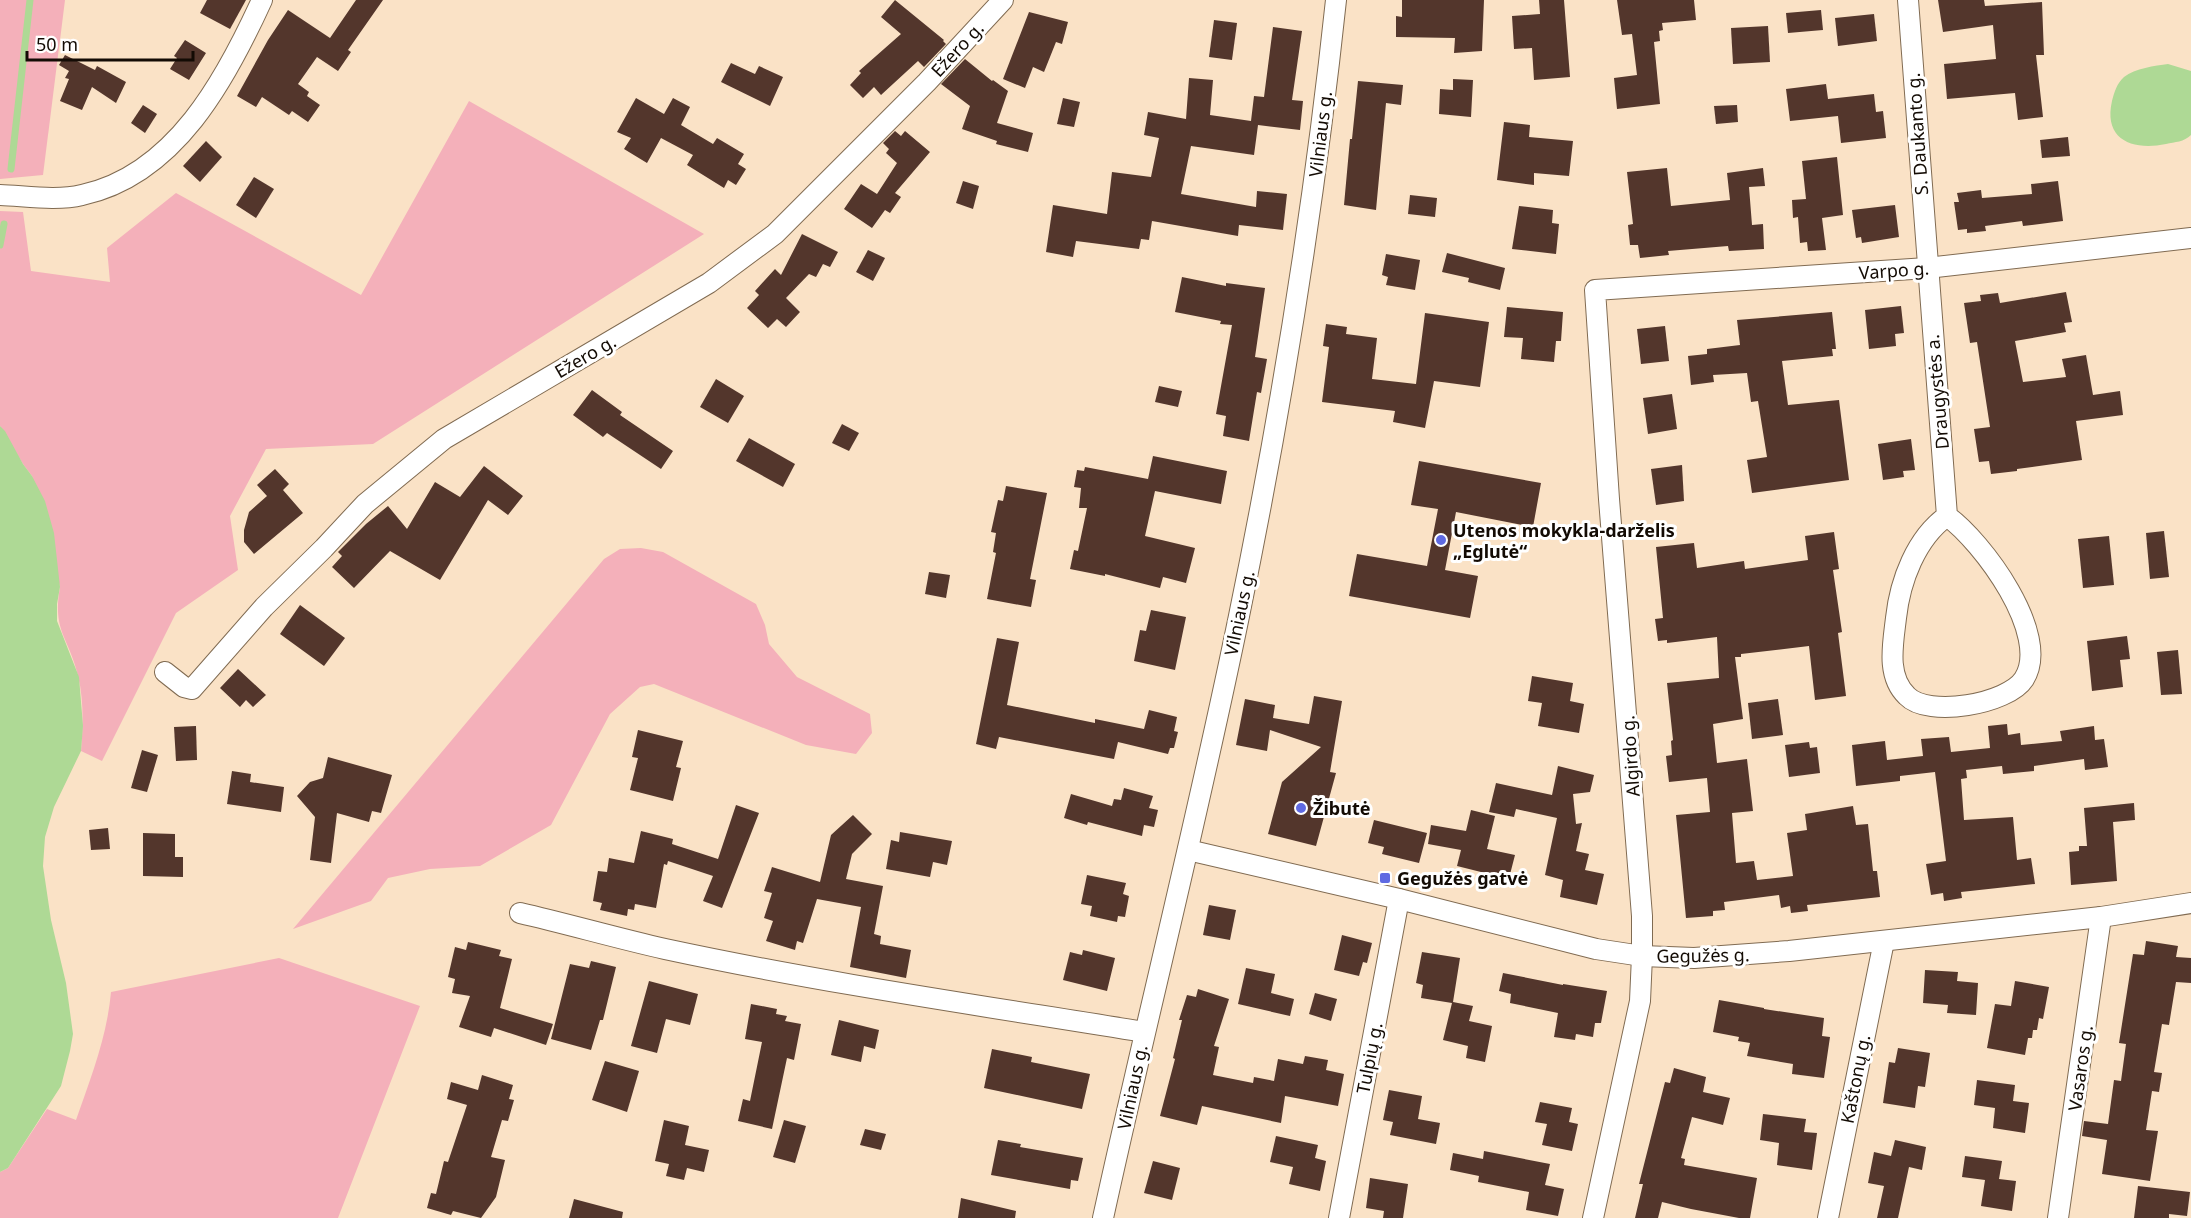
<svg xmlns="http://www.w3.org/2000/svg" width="2191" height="1218" font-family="'Noto Sans',sans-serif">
<rect width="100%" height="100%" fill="#fae2c6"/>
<g fill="#f4b0ba">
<polygon points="0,0 65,0 43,175 0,179"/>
<path d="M 469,101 L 704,234 L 373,444 L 266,449 L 230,516 L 238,570 L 176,613 L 102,761 L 81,751 C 83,727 84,700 78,676 C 69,637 52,632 60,587 L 32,476 L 23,464 L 0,426 L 0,211 L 23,212 L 31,271 L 110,282 L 107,248 L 176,193 L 361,295 Z"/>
<polygon points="641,548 663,552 756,604 765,625 769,644 797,677 870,714 872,733 856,754 806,745 654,684 640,687 610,714 551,825 480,866 430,869 388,878 371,901 293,929 604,559 620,549"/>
<path d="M 279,958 L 420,1006 L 338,1218 L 0,1218 L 0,1172 L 8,1168 L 47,1109 L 76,1120 C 91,1077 107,1037 111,992 Z"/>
</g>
<g fill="#aed995">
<path d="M 2168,64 L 2191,71 L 2191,135 C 2184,142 2175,142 2166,144 C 2133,151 2103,140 2112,101 C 2114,93 2117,83 2124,77 C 2135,68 2155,66 2168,64 Z"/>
<polygon points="0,426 5,431 23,464 32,476 45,501 54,533 60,587 57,604 57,621 79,677 83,726 81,751 54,807 45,837 43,866 51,920 66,983 73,1034 70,1051 61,1086 8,1168 0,1172"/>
</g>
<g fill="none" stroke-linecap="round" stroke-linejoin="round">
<g stroke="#aed995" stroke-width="7">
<polyline points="11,169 30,0"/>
<polyline points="0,245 4,224"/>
</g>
</g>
<g fill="#53362c">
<polygon points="207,0 246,0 230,29 200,13"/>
<polygon points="356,0 383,0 348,50 351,52 338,71 317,57 298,84 309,92 307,96 320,105 308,122 292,111 289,115 262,97 256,107 237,96 268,40 288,10 330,38"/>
<polygon points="895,0 944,40 943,41 946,44 924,67 918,61 881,95 874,87 863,98 850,85 861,73 859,71 901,34 881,17"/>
<polygon points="1402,0 1484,0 1482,51 1454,53 1455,38 1396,37 1396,16 1402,17"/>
<polygon points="1539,0 1564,0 1570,77 1534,80 1532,48 1514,49 1512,16 1540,14"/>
<polygon points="1617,0 1694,0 1696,20 1662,23 1663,30 1659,31 1660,41 1654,42 1660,104 1617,109 1614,78 1637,75 1632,34 1622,35"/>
<polygon points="1938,0 1984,0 1985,6 2042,2 2044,55 2036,55 2043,117 2018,120 2015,93 1947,99 1944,64 1996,59 1993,25 1943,32"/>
<polygon points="1821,10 1823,30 1788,33 1786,13"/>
<polygon points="1029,12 1068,22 1062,44 1056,42 1044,72 1033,67 1025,88 1003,79"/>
<polygon points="1874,14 1877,41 1838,46 1835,18"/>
<polygon points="1214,20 1237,23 1232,60 1209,57"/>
<polygon points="1768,26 1770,62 1733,64 1731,28"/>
<polygon points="1273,27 1302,31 1292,100 1303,101 1300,130 1258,125 1254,155 1191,146 1181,194 1256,207 1257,191 1287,194 1283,230 1239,225 1238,236 1152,221 1149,240 1141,239 1139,249 1076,241 1073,257 1046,252 1053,205 1107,214 1112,172 1151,177 1159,138 1144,135 1148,112 1186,119 1189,78 1213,80 1210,115 1251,121 1254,96 1264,97"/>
<polygon points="185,40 206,53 189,80 170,69 177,58 174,56"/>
<polygon points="65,55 95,70 97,66 126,82 116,103 92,87 82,110 60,101 69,79 65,78 69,71 59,65"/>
<polygon points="965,59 992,81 993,80 1008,91 997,123 1033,133 1028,152 996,144 997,141 962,129 970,106 941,84"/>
<polygon points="731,63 755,74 759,66 783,77 770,106 721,82"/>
<polygon points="1453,79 1473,80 1471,117 1439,114 1440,89 1453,90"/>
<polygon points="1358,81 1403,85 1401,105 1386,103 1376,210 1344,205 1350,139 1352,139"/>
<polygon points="1826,84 1828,99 1874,94 1876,112 1883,111 1886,138 1841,143 1838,116 1790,121 1786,89"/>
<polygon points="636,98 664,114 673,98 690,107 681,125 713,144 717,138 744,154 738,164 746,169 736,185 728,180 724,188 687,165 693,155 661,138 647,163 624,149 631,138 617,132"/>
<polygon points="1063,98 1080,102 1074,127 1057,124"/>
<polygon points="143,105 157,114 145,133 131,123"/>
<polygon points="1737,105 1738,122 1716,124 1714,106"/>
<polygon points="1504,122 1530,125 1529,137 1573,141 1569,176 1534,173 1534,185 1497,180"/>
<polygon points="895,131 901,136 905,131 930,152 895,193 901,197 890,213 885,210 872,228 844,209 861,184 877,194 897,163 886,153 889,149 883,143"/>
<polygon points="2068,137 2070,156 2042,158 2040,140"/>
<polygon points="206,141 222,157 200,182 183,166"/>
<polygon points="1837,157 1843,215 1822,218 1826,250 1808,251 1807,242 1800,243 1798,217 1793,218 1792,200 1806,199 1802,161"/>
<polygon points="1667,168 1671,206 1730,200 1727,173 1763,168 1765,186 1749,187 1752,225 1763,224 1764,249 1729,251 1728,246 1668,251 1669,255 1640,258 1638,245 1630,245 1628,225 1633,224 1627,172"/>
<polygon points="254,177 274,189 256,218 236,205"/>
<polygon points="963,181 979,186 973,209 956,203"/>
<polygon points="2058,181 2063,221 2023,226 2022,221 1985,226 1986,231 1967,233 1967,229 1958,230 1954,202 1959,202 1957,193 1981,190 1982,198 2032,194 2031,184"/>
<polygon points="1410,195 1437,198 1435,217 1408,214"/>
<polygon points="1895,205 1899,237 1862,243 1861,237 1856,238 1852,210"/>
<polygon points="1519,206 1553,210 1552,223 1559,224 1556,254 1512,249"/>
<polygon points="802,234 838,252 830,267 823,264 816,277 809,274 786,298 800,312 786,327 777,319 768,328 747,308 759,295 755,291 775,269 781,275"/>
<polygon points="868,250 885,258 873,281 856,272"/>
<polygon points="1447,253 1505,268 1500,290 1468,282 1469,278 1442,272"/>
<polygon points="1386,254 1420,260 1415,290 1386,285 1388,277 1382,275"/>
<polygon points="1182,277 1226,286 1226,283 1265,288 1255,357 1267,359 1261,393 1257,392 1249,441 1223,436 1226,416 1216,414 1232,325 1220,324 1221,321 1175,312"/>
<polygon points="2066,292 2072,322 2064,323 2066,332 2015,341 2023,382 2066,377 2062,359 2086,355 2093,395 2120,391 2123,415 2076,421 2082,460 2017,469 2017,471 1991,474 1989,461 1979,462 1974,429 1990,427 1977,342 1970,343 1964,303 1981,301 1980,295 1998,293 2000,303"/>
<polygon points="1901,306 1904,333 1895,334 1896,346 1869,349 1865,310"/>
<polygon points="1507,307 1563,312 1561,341 1556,341 1554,362 1521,359 1523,338 1504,337"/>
<polygon points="1832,312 1836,349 1832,349 1833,356 1782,361 1788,405 1839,400 1849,480 1752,493 1747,460 1767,457 1758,401 1751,402 1747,373 1713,375 1714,382 1691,385 1688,356 1707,354 1707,349 1740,345 1737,320"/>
<polygon points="1425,313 1489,322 1480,387 1434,381 1425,428 1393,422 1395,411 1322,402 1329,347 1323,346 1326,324 1347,327 1346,334 1377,338 1372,379 1416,384"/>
<polygon points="1665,326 1669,361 1641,364 1637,329"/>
<polygon points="716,379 744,396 728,423 700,407"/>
<polygon points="1159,386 1182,391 1178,407 1155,402"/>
<polygon points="592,390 622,412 620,415 673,451 661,469 607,433 603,437 573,415"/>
<polygon points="1672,394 1677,429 1648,434 1643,398"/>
<polygon points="842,424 859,433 849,451 832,443"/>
<polygon points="749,438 795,464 783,487 736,461"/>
<polygon points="1911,439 1915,470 1903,471 1904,477 1883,480 1878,444"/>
<polygon points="1153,456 1227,471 1221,504 1155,491 1145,536 1195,548 1186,583 1163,577 1160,588 1105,574 1105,576 1070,569 1074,550 1078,551 1087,508 1079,508 1081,488 1074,487 1077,470 1084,471 1085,467 1148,479"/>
<polygon points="1419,461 1541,483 1533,527 1456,512 1445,570 1478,576 1470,618 1349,596 1357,554 1427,566 1438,509 1411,505"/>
<polygon points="1682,465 1684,501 1656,505 1651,469"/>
<polygon points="484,466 523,496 508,515 488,500 440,580 390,551 354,588 332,567 342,556 338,552 366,524 388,506 407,529 435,482 460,497"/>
<polygon points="275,469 289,484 283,490 303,513 254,554 244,542 244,530 249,512 267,496 257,485"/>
<polygon points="1006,486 1047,493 1030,579 1036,580 1031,607 987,599 996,553 993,552 996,533 991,532 998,500 1003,501"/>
<polygon points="2164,531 2169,577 2150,579 2146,533"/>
<polygon points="1834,532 1839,569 1833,570 1842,632 1838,633 1846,696 1815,700 1809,646 1741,654 1741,657 1735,657 1743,719 1713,724 1717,763 1747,759 1753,811 1732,813 1736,863 1754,861 1757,880 1793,876 1787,833 1807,830 1805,814 1853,806 1856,825 1868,824 1873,871 1877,871 1880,897 1807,905 1808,911 1791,913 1790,906 1781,908 1779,895 1724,902 1725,910 1713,911 1713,916 1686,918 1676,815 1710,812 1707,778 1669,782 1666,756 1672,755 1671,741 1673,740 1667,683 1719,678 1717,637 1667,643 1667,640 1658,641 1655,619 1663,618 1656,547 1694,543 1697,568 1744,561 1745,569 1808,560 1805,536"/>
<polygon points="2109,536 2114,585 2083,588 2078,539"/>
<polygon points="929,572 950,575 946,598 925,594"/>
<polygon points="300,605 345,638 324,666 280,634"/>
<polygon points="1151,610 1186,617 1175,670 1134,661 1140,630 1146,631"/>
<polygon points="2127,636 2130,659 2120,660 2123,687 2092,691 2087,641"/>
<polygon points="997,638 1019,642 1007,705 1095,723 1095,719 1144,729 1149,710 1177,717 1174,731 1178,732 1174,748 1170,748 1168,754 1118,742 1114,759 999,737 996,749 976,744"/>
<polygon points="2178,650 2182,694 2161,695 2157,652"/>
<polygon points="238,669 266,695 253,707 246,700 240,707 220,688"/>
<polygon points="1532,676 1573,683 1570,701 1584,704 1579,733 1538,726 1542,703 1528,701"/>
<polygon points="1314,696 1342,701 1330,772 1336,773 1316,846 1268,834 1282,782 1321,747 1270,730 1267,751 1236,745 1245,699 1275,705 1273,718 1309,724"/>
<polygon points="1778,699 1783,735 1752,739 1748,703"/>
<polygon points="2007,724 2008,735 2020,733 2021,745 2062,741 2060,731 2094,726 2095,740 2104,739 2108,767 2085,770 2084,759 2034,766 2034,771 2003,774 2002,766 1966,770 1967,778 1961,779 1964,820 2013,817 2017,860 2031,858 2035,884 1961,892 1962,898 1944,901 1943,893 1931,895 1926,864 1946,861 1935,772 1900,776 1900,781 1856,786 1852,745 1885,741 1887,760 1923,756 1921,739 1949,737 1951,752 1990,748 1988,726"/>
<polygon points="196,726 197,760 176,761 174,727"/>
<polygon points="638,730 683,741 676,767 681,768 673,801 630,790 638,758 632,757"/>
<polygon points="1809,742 1810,748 1817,747 1820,773 1789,777 1785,745"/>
<polygon points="142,750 158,755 147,792 131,788"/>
<polygon points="328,757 392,775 381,813 372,811 369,822 337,813 331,863 310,860 315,817 297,796 310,782 323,778"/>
<polygon points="1558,766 1594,775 1590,792 1573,794 1576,824 1582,823 1576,851 1589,854 1585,870 1604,874 1597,905 1560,897 1563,880 1545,875 1557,818 1516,809 1514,817 1489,812 1496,783 1552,795"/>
<polygon points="232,771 251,774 250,782 284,787 281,812 227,804"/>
<polygon points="1124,788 1153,796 1149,808 1158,810 1154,827 1144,825 1142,836 1088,822 1087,825 1064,818 1071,794 1112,806 1114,799 1121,800"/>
<polygon points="2134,803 2135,820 2113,822 2117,881 2071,885 2069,852 2079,851 2079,846 2087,846 2084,808"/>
<polygon points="736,805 759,813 722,908 703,901 713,876 668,861 667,865 664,864 656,908 635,904 634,910 628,909 627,916 600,910 602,903 593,901 598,871 607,872 609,858 634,863 641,831 673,839 672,844 718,859"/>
<polygon points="1471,810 1495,816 1487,849 1515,855 1507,886 1479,879 1481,872 1457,866 1461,850 1428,844 1431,825 1466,831"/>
<polygon points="853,815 872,834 852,854 846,879 883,886 874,934 881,936 880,944 911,950 906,978 850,967 861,907 817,899 803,943 797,941 795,950 766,941 773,921 764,918 772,893 764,891 772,867 820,882 831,835"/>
<polygon points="1374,820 1427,833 1419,863 1382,854 1384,847 1368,843"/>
<polygon points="108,828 110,849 91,850 89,830"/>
<polygon points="900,832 952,841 947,865 933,862 930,877 886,869 891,840 899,842"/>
<polygon points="143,833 175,834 175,857 183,857 183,877 143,876"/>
<polygon points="1087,875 1126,883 1123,894 1129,896 1125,917 1118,916 1117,922 1090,916 1092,906 1081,904"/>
<polygon points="1209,905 1236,910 1230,940 1203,935"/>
<polygon points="1342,935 1372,943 1367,963 1363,962 1359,976 1334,970"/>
<polygon points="2146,941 2178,946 2176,957 2191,958 2191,983 2176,982 2169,1025 2162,1024 2154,1072 2162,1073 2159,1092 2152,1091 2146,1130 2158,1131 2150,1181 2102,1174 2107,1140 2082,1136 2084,1121 2108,1124 2114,1080 2121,1081 2126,1044 2119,1043 2133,954 2144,955"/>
<polygon points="468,942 501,950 499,956 512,959 500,1008 553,1024 546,1045 494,1028 491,1037 459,1027 470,996 452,993 455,979 448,977 455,947 466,950"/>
<polygon points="1083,950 1115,958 1107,991 1063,980 1070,952 1082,955"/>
<polygon points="1422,952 1460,958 1453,1002 1473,1006 1469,1021 1492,1026 1485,1062 1466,1058 1468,1046 1443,1040 1452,1003 1421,998 1423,985 1416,983"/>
<polygon points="591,961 616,967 603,1020 600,1020 591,1050 551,1039 570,964 589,968"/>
<polygon points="1246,968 1275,974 1271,993 1294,999 1290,1016 1238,1004"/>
<polygon points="1925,970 1958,972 1957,981 1978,983 1976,1015 1947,1013 1948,1005 1923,1003"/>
<polygon points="1503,973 1563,985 1563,984 1607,991 1601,1023 1595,1023 1593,1037 1576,1034 1575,1040 1554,1037 1558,1013 1510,1003 1511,994 1499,991"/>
<polygon points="649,981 698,994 690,1025 666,1019 657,1053 631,1046"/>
<polygon points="2015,981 2049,987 2043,1019 2039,1018 2037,1030 2033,1030 2032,1038 2028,1038 2025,1055 1987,1048 1995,1004 2011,1006"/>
<polygon points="1198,989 1229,999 1214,1046 1219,1047 1213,1075 1253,1083 1254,1077 1274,1081 1278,1059 1303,1064 1305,1056 1328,1060 1326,1070 1344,1074 1338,1106 1285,1096 1281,1123 1202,1106 1197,1125 1160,1116 1175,1059 1173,1058 1182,1020 1179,1020 1187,995 1196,997"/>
<polygon points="1315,993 1337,999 1331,1021 1309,1014"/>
<polygon points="1719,1000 1764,1008 1764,1009 1824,1018 1822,1036 1830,1037 1824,1078 1792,1074 1793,1064 1747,1056 1750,1043 1738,1041 1739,1037 1713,1032"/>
<polygon points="751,1004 777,1009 776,1014 787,1016 785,1021 801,1024 794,1060 787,1058 772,1129 738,1121 743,1099 750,1101 762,1042 745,1039"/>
<polygon points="839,1020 879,1030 875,1049 864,1046 861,1062 831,1055"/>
<polygon points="1898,1048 1930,1053 1925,1087 1918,1086 1915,1108 1883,1103 1889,1062 1895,1063"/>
<polygon points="992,1049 1032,1057 1031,1062 1090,1074 1082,1109 984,1088"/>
<polygon points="605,1061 639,1071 627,1112 592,1100"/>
<polygon points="1674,1068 1706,1077 1703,1092 1730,1098 1723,1125 1692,1117 1681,1158 1685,1159 1684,1165 1757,1178 1750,1218 1739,1218 1691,1209 1662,1202 1658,1218 1635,1218 1643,1184 1639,1184 1665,1082 1670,1083"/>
<polygon points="482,1075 513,1085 509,1099 514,1100 508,1121 502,1120 491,1157 505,1160 496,1197 481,1218 453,1211 451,1215 427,1208 431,1193 436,1194 444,1161 448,1162 467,1105 447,1099 451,1082 478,1090"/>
<polygon points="1977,1080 2015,1085 2013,1101 2029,1103 2025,1133 1993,1128 1995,1108 1974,1105"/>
<polygon points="1389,1090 1422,1096 1418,1119 1440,1123 1436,1144 1390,1135 1393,1122 1383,1120"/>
<polygon points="1540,1102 1572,1108 1569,1122 1578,1124 1572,1151 1542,1145 1547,1124 1535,1122"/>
<polygon points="1763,1114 1806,1119 1804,1132 1817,1133 1812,1170 1777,1165 1779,1143 1760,1140"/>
<polygon points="664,1120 689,1126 685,1145 709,1150 704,1172 687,1168 684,1180 666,1176 669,1164 655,1161"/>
<polygon points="784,1120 806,1126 795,1163 773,1157"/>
<polygon points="865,1129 886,1134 881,1150 860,1145"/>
<polygon points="1276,1136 1318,1145 1315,1158 1326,1161 1320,1191 1289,1184 1293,1167 1270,1162"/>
<polygon points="998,1140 1021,1144 1020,1147 1083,1158 1078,1181 1071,1180 1070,1189 991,1175"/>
<polygon points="1895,1140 1926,1147 1922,1170 1909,1167 1898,1218 1877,1218 1884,1186 1868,1183 1874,1152 1891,1156"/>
<polygon points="1484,1151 1550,1164 1545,1185 1564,1189 1558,1216 1526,1210 1529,1192 1478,1182 1479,1176 1450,1170 1453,1153 1483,1159"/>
<polygon points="1965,1156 2002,1161 1999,1179 2016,1181 2012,1211 1981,1206 1985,1180 1962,1177"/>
<polygon points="1153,1161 1180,1168 1172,1200 1144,1193"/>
<polygon points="1370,1178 1408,1184 1403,1218 1383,1218 1384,1211 1366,1208"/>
<polygon points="2138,1186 2190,1192 2187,1216 2169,1214 2169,1218 2134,1218"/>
<polygon points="961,1198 1016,1211 1015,1218 958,1218"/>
<polygon points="574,1199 623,1212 622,1218 569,1218"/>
</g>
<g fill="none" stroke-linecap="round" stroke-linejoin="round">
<g stroke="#806b52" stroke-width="22">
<g id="street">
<path d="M 1908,0 L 1947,516 C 1916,538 1900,581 1896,618 C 1893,644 1886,676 1907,696 C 1928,718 2008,704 2024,679 C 2052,635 1982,541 1947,516"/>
<path d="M 0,195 C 26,196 57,201 82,195 C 175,175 226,79 262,0"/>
<polyline points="165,672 184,687 192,689 264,607 324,548 365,504 444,439 709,283 775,234 927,82 1003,0"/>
<polyline points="1188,850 1399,899 1596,949 1642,956 1694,958 1789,951 2101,917 2191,903"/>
<path d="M 520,913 C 568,924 616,938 665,949 C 823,983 984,1006 1144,1032"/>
<path d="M 1103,1218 C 1147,1017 1198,817 1239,616 C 1281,412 1314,207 1336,0"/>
<polyline points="1339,1218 1399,899"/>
<polyline points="1593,1218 1640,1001 1642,956 1642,916 1609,499 1595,290 1927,268 2191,238"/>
<polyline points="1828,1218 1884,941"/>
<polyline points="2058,1218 2101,917"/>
</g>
</g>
<use href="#street" stroke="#fff" stroke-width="20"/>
</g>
<g fill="#5f6ae2" stroke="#fff" stroke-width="2">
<circle cx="1441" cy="540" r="6"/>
<circle cx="1301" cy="808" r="6"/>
<rect x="1379" y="872" width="12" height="12" rx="3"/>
</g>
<g text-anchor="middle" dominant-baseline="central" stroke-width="6" stroke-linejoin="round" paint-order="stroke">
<g font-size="18" fill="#130b04" stroke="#fff">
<text transform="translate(957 49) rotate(-47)">Ežero g.</text>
<text transform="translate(1320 134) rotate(-83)">Vilniaus g.</text>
<text transform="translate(1917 134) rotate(-94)">S. Daukanto g.</text>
<text transform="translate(1894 270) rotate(-4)">Varpo g.</text>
<text transform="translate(585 356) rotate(-30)">Ežero g.</text>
<text transform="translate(1937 392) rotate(-95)">Draugystės a.</text>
<text transform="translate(1239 613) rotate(-78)">Vilniaus g.</text>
<text transform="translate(1630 756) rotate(-94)">Algirdo g.</text>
<text transform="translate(1703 955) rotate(-1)">Gegužės g.</text>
<text transform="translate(1369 1058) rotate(-79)">Tulpių g.</text>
<text transform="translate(2080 1068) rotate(-82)">Vasaros g.</text>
<text transform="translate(1855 1079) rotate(-79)">Kaštonų g.</text>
<text transform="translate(1132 1087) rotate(-78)">Vilniaus g.</text>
</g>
<g font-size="18" font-weight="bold" fill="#130b04" stroke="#fff" text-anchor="start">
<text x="1453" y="530">Utenos mokykla-darželis<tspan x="1453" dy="21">„Eglutė“</tspan></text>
<text x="1313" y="808">Žibutė</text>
<text x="1397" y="878">Gegužės gatvė</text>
</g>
</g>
<path d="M27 51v9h166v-9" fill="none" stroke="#130b04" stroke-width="3"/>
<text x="36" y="51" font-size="18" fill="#130b04" stroke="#ffffff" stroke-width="4.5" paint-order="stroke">50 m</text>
</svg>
